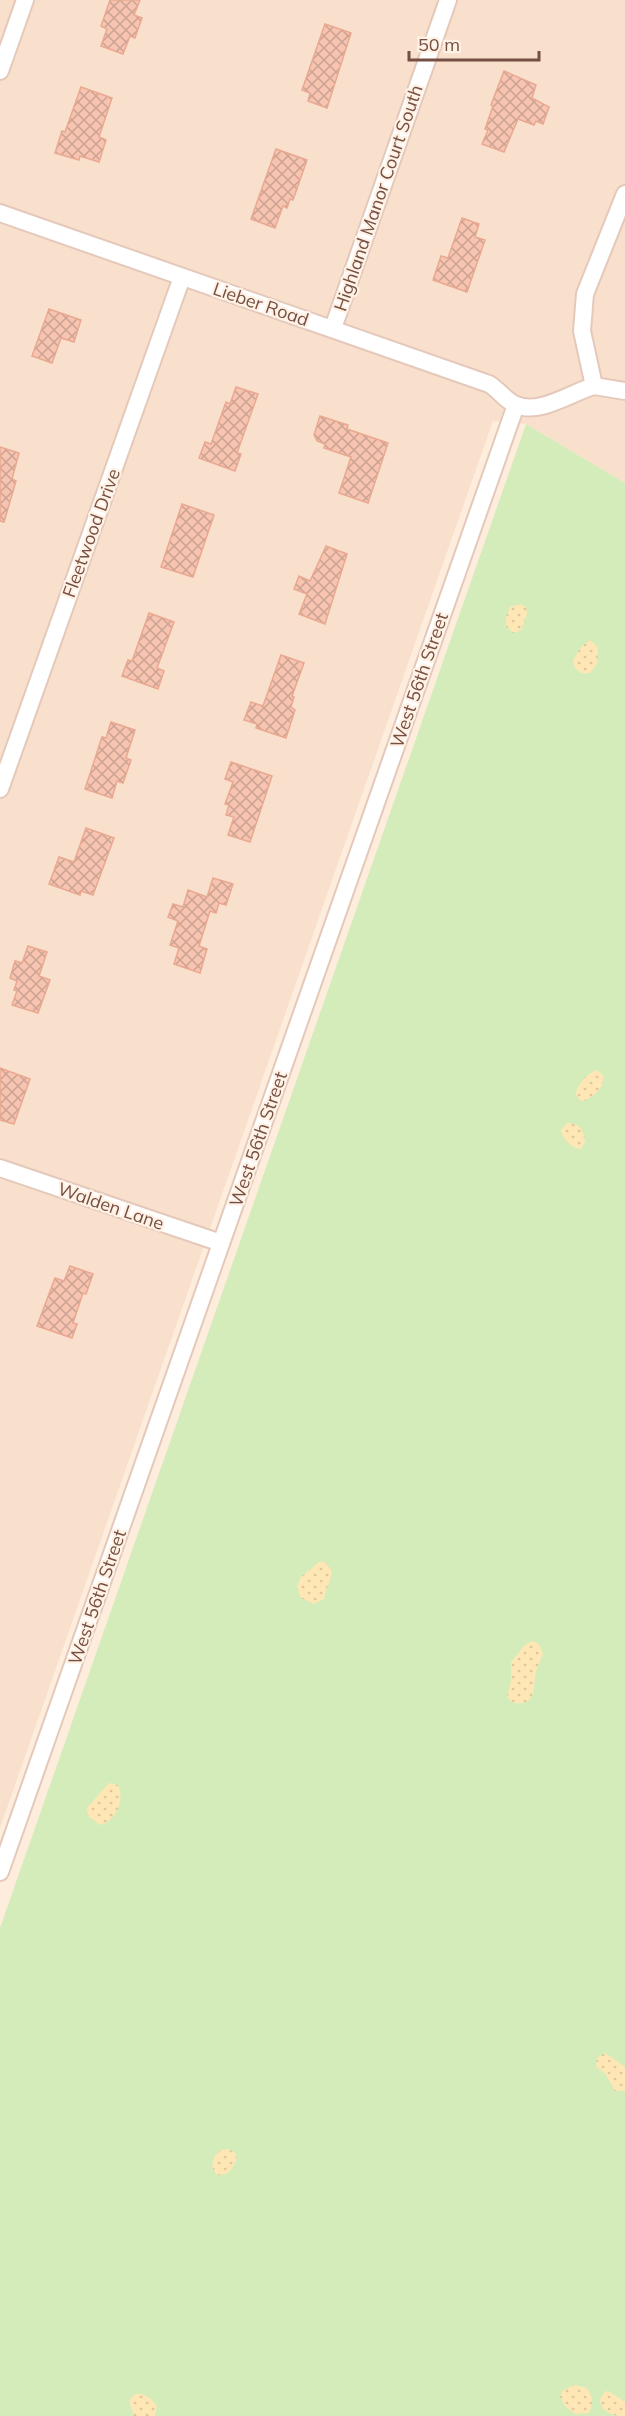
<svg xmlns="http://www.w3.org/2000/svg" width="625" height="2416" font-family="Mulish,sans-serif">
<defs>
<pattern id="sand-dots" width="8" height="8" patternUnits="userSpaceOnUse" patternTransform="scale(1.5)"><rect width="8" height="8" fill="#ffe6b5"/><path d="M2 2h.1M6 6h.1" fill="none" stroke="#dec79d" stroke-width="1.8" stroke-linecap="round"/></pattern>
<pattern id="building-cross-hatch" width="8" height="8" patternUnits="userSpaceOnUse" patternTransform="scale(1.5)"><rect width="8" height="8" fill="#f6c4b1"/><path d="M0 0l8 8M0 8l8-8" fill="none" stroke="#cca292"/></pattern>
</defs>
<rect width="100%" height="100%" fill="#feeddc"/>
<polygon fill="#f9e0cd" points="0,0 625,0 625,483 526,424 493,421 0,1828"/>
<polygon fill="#d4ecba" points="526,424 625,483 625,2416 0,2416 0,1928"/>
<g fill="url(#sand-dots)">
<polygon points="520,604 526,607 527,614 521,630 513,633 506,626 506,617 510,607"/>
<path d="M 590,640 L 598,647 L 597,664 L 590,673 C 581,675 574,670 573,661 L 580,648 Z"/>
<path d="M 596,1070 L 603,1075 C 604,1089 595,1095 584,1101 L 581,1101 L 576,1095 C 576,1085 587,1074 596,1070 Z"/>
<path d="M 567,1123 C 579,1123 584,1130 585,1142 L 581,1149 C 572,1149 562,1138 561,1130 Z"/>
<path d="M 319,1562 L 325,1562 L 332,1571 C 331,1581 325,1589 324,1599 L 314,1604 L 301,1598 L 297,1586 L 301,1577 Z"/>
<path d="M 532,1641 L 539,1644 L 543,1654 C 541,1660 537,1666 536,1672 C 533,1684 537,1703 520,1703 C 514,1704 511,1702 507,1697 L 511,1681 L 511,1662 L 525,1645 Z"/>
<path d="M 109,1783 L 118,1785 C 125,1800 116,1821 100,1825 L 88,1816 L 87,1808 Z"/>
<polygon points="605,2053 625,2067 625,2091 615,2091 605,2073 596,2067 597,2058"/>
<path d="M 229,2149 L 235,2153 L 237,2158 C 233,2168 228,2178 216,2174 L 212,2167 L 214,2157 L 221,2150 Z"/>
<path d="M 575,2385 L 587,2388 C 592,2396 595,2404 588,2413 L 575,2414 L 566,2407 L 560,2397 L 563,2390 Z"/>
<path d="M 605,2391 L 610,2392 L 625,2402 L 625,2416 C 613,2416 602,2413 600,2400 Z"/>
<path d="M 135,2394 C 144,2393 151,2398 157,2406 L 155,2416 L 134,2416 L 129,2401 Z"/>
</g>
<g fill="url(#building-cross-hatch)" stroke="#eaa890" stroke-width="1.5">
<polygon points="110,0 140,0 134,15 142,18 135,38 130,36 123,54 101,46 107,29 101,26"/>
<polygon points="325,24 351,33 327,108 308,101 310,93 302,90"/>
<polygon points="504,71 536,85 532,98 549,107 543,124 536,121 534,125 518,119 504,152 482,144 488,130 485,129 493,106 491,105"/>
<polygon points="81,87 112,98 99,137 106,140 99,162 80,156 79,160 55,153 62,131 65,132"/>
<polygon points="276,149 307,160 293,200 290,199 287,208 283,206 275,228 251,219"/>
<polygon points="462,218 479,224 475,237 485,240 467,292 433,280 441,256 448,258"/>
<polygon points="49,309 81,320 74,342 61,338 52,363 32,356"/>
<polygon points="236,387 258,394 237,453 241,454 235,471 199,458 205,442 211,444 226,402 230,404"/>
<polygon points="320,416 348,425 347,429 388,443 368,503 339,493 351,457 324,448 325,444 317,441 314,435"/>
<polygon points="0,447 19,453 12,479 16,481 4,522 0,521"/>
<polygon points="182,504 214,515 193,577 161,567"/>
<polygon points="326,546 347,554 325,624 299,614 307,594 294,589 299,576 310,581"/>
<polygon points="149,613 174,622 157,668 164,671 158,689 122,676 128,660 132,661"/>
<polygon points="281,655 304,663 292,696 294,697 291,707 295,710 286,738 256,728 257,724 244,720 251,702 263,706"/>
<polygon points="111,722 135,730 126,758 131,760 123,783 117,781 112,798 85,789 102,737 106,738"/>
<polygon points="231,762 272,776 250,842 228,835 234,817 226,815 229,805 225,804 233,782 225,779"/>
<polygon points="86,828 114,838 93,895 81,891 80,895 49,884 59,857 74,862"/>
<polygon points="213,878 233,884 226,905 219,903 216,913 210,911 199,946 207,949 200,973 174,964 179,948 170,945 178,921 168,917 173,904 183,907 188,890 207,897"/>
<polygon points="28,946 47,952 39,976 50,980 38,1013 12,1005 17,991 14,990 17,981 10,978 15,961 22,963"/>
<polygon points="0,1068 30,1079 14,1124 0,1120"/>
<polygon points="70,1266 93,1274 86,1294 83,1293 73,1323 77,1324 72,1338 37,1326 55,1278 64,1281"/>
</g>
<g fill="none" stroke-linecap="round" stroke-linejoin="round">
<g stroke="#e4c9bb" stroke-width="20">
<g id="minor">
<polyline points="0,71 25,0"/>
<polyline points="625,194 585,294 582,331 594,386 625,391"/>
<path d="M 0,213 L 489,384 C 499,390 505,400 516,405 C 540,415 570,393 594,386"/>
<polyline points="333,328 448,0"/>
<polyline points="0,789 182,277"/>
<polyline points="0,1168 221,1243"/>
<polyline points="0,1872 516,405"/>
</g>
</g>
<use href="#minor" stroke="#fff" stroke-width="16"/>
</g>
<g text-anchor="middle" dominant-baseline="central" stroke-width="4.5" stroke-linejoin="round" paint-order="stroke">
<g font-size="18" fill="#754f43" stroke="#fff1e4">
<text transform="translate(378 198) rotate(-71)">Highland Manor Court South</text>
<text transform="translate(261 304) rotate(19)">Lieber Road</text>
<text transform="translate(91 533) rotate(-70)">Fleetwood Drive</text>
<text transform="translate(419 680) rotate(-71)">West 56th Street</text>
<text transform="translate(258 1139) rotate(-71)">West 56th Street</text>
<text transform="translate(111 1206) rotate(19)">Walden Lane</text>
<text transform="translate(97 1597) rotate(-71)">West 56th Street</text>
</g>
</g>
<path d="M409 51v9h130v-9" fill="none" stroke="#754f43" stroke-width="3"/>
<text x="418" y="51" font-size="18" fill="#754f43" stroke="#fff1e4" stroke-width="4.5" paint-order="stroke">50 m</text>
</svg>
